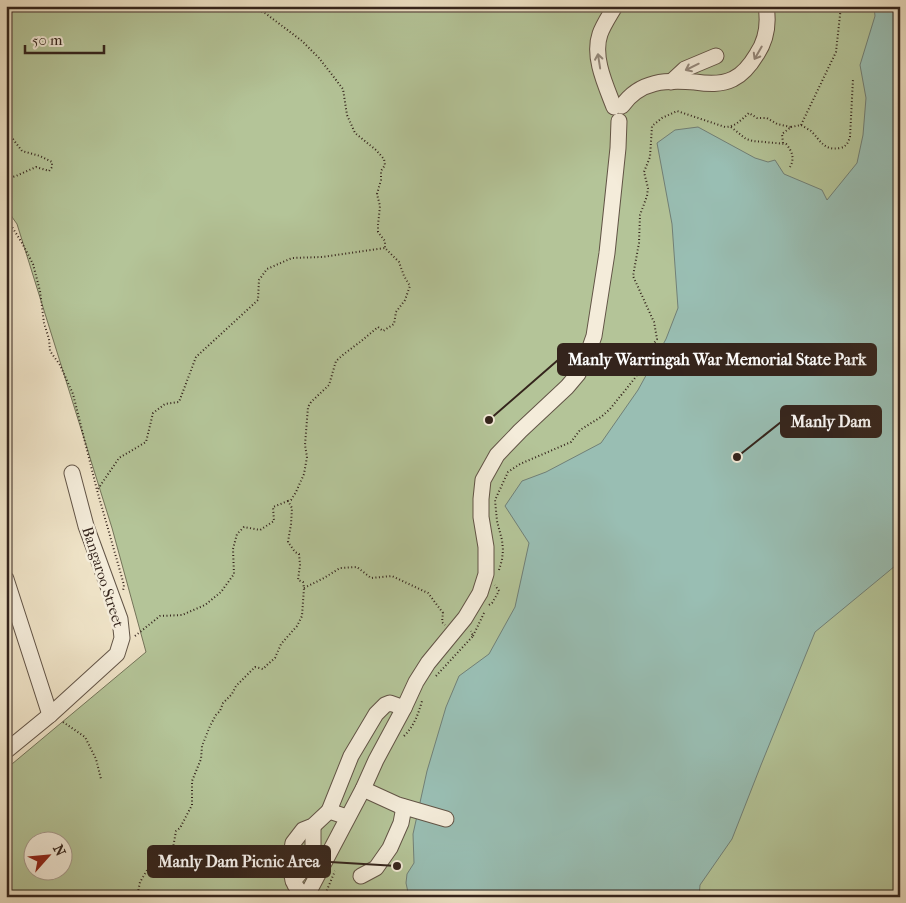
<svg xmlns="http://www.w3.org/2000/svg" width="906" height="903" font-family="'IM FELL French Canon',serif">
<rect width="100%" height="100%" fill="#eee2c6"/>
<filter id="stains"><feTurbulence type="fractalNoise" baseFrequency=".004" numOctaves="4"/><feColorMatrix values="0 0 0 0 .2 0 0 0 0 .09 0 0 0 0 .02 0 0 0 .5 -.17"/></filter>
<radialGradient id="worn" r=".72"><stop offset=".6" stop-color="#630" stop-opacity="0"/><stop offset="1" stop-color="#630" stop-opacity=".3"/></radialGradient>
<path fill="#b4c498" stroke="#74745a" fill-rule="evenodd" d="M 6,6 L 900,6 L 900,897 L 6,897 L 6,769 L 146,652 L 112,528 L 17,224 L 12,217 L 6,199 ZM 32,840 L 62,840 L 62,870 L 32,870 Z"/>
<polygon fill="#99beb3" stroke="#718077" points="874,6 900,6 900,559 895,566 815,632 761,765 732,839 700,885 699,897 409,897 406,883 407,874 414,863 413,834 427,771 446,707 459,676 489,654 515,607 529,543 505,506 522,481 546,472 601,443 638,390 666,339 678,308 672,224 657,143 675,130 698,127 755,158 768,162 775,160 784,174 822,190 827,200 857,163 863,135 866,98 860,65 875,16"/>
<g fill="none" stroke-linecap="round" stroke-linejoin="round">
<g stroke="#625446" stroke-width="17">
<g id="minor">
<polyline points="671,82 685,69 716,56"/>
<path d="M 622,106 C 640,80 667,80 695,82 C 708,84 721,85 733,79 C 744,74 751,64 757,54 C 767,39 769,24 766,6"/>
<path d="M 614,107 C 606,86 592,57 600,34 C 603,25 610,15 615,6"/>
<polyline points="6,579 50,715"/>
<polyline points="6,751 50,715 117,654 122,638 120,619 86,526 72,473"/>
<polyline points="363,789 398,805 446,819"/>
<polyline points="347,817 329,811 351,756 376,714 385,705 390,703 404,708"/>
<polyline points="361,876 376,868 390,848 401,823 404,807"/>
<polyline points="293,881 307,865 313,847 313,826"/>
<polyline points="304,897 295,885 289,867 293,843 303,830 313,826 329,811"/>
<polyline points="306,897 363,789 376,760 404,708 416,682 428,663 465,618 480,593 486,574 486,547 481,517 481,499 483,480 497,455 520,431 567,387 578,374 587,356 594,336 607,253 618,148 619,121"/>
</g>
</g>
<g stroke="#34241c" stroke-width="2" stroke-dasharray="1 2.5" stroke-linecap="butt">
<polyline points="6,103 9,106 11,112 10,135 22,151 40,156 52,162 52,167 49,171 36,167 16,176 6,179"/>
<polyline points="801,125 836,52 841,6"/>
<path d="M 731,127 L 746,139 L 753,141 L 786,144 C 792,151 795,158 790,167"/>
<path d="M 791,127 L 801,125 C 804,127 808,129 811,131 C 821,141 824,151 840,148 C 846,147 848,143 850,137 L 853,79"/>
<polyline points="6,215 9,222 22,243 33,264 40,291 44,323 49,339 50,351 60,365 73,394 97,490 124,585 123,591"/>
<polyline points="98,489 119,458 146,442 153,413 165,404 179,402 196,357 258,300 259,280 267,269 292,258 322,257 385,248"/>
<path d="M 499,570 L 502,560 L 503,550 L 502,540 L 497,521 L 495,500 L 508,472 L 520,464 L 541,455 L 571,442 L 580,430 L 601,417 L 610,409 L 635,378 L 645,362 L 650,349 L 657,339 L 654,322 L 633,276 L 639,243 L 640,215 L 647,196 L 648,188 L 644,172 L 650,157 L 652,126 L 662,118 L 677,111 L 725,127 C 735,127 741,120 749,113 L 757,118 L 767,118 L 777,124 L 791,127 L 782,134 L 783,143"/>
<polyline points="304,588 324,578 340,568 357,567 371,578 392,576 428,593 443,613 442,622 445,625"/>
<polyline points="489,605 492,603 499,591 495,585"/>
<polyline points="135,636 160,616 182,615 205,605 221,592 234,574 233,549 237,534 244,527 260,530 274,521 273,507 288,501"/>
<polyline points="473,636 485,611"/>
<polyline points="436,676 473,636 471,631"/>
<polyline points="63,722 85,737 96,759 101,779"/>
<path d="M 404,736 C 414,726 418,715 422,701"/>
<polyline points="137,897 140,882 149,867 159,856 173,848 176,831 180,828 192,805 192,781 201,759 202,746 210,726 216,715 220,711 223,703 232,694 236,686 255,667 263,669 268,664 275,658 281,644 297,626 302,616 304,588 303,582 298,580 300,565 299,554 295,552 288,542 291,524 292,508 288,501 291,500 296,492 304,474 307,457 305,445 308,407 311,402 329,385 336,361 344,354 360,342 378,327 383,331 394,324 396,312 405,300 410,286 404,276 399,262 385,248 385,241 378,232 378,225 380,206 377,194 381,180 381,171 385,165 384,159 376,150 355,133 347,115 343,89 319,58 302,41 265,13 248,6"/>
<polyline points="324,897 335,871"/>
</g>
<use href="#minor" stroke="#f4ecda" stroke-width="15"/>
</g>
<defs><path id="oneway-shaft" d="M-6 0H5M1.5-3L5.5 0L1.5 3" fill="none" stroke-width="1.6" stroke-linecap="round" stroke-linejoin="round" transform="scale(1.25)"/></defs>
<g stroke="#94887b">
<use href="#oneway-shaft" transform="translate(758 53) rotate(120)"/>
<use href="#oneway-shaft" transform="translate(599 61) rotate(-99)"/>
<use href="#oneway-shaft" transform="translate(692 67) rotate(154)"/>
</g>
<g text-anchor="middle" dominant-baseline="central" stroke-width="5" stroke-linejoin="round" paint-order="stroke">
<g font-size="15" fill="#34241c" stroke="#f4ecda">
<text transform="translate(103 577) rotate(72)">Bangaroo Street</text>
</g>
</g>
<path fill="none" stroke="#34241c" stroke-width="2" d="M489 420L558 360M737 457L781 422M397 866L330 862"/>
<g fill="#34241c" stroke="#f4ecda" stroke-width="2">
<circle cx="489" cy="420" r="5"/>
<circle cx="737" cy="457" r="5"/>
<circle cx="397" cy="866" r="5"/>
</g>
<g fill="#34241c" stroke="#34241c" stroke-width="2">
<rect x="558" y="344" width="318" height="31" rx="5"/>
<rect x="781" y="406" width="100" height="31" rx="5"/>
<rect x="148" y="846" width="182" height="31" rx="5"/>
</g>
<g font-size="16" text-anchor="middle" font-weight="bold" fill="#fff">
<text x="717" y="365">Manly Warringah War Memorial State Park</text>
<text x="831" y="427">Manly Dam</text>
<text x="239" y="867">Manly Dam Picnic Area</text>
</g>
<rect width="906" height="903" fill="none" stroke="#eee2c6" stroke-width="25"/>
<rect x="8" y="8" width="891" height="888" fill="none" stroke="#34241c" stroke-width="2.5"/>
<rect x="12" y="12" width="881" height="878" fill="none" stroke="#34241c"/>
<g transform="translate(48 856) rotate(63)"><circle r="24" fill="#f4ecda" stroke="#a79c8e"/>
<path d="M0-4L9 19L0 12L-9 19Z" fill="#8f2418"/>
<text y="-8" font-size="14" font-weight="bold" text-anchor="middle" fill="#34241c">N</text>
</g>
<path d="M25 45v8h79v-8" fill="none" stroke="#34241c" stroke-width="2.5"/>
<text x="32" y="45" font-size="15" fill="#34241c" stroke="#f4ecda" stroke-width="4" paint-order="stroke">50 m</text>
<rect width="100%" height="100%" filter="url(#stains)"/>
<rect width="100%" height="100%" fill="url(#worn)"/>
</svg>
